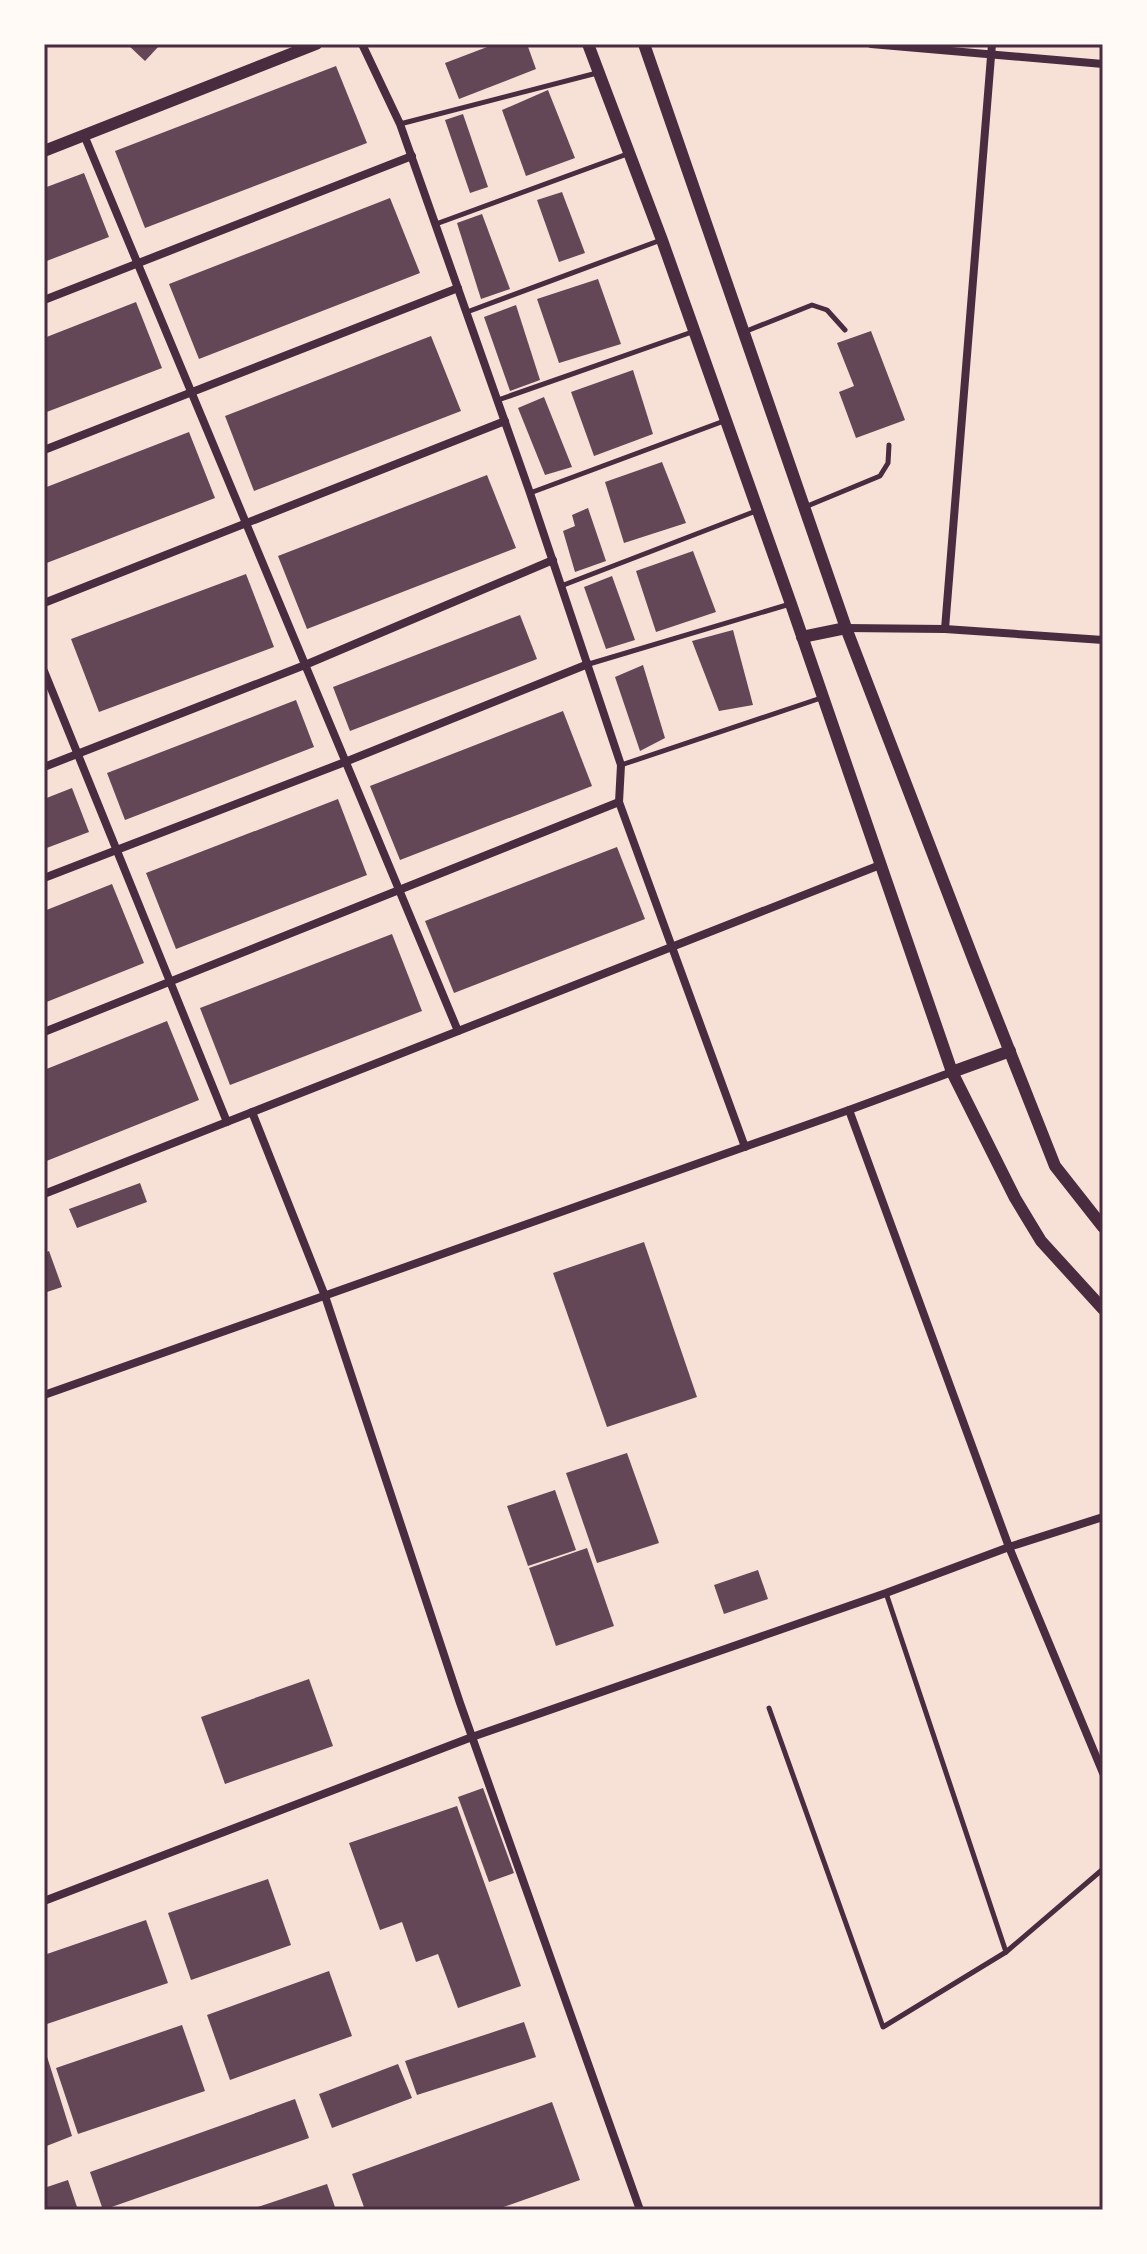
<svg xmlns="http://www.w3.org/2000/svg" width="1147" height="2254" font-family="Barlow,sans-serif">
<rect width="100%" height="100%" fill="#f7e1d7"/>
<g fill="#644757">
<polygon points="127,44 157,44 159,46 145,61"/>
<polygon points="495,44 527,44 536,69 459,99 445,63"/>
<polygon points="336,66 367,143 145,228 115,151"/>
<polygon points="548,90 575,158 526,176 502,110"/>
<polygon points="463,114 488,187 470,193 445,120"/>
<polygon points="84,173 109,237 44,262 44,188"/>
<polygon points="562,192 585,253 559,262 537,200"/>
<polygon points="390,198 420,273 199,359 169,284"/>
<polygon points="482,214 510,289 481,299 457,223"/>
<polygon points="598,279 621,344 559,363 537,299"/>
<polygon points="136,302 162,368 44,413 44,338"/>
<polygon points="516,305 540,380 510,391 484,317"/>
<polygon points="871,331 905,420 856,438 839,392 854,386 837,343"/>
<polygon points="431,336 461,411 254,491 225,416"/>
<polygon points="633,370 653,434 594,456 571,392"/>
<polygon points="544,397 572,467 545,475 518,408"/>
<polygon points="189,432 215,498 44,564 44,488"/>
<polygon points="662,462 686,523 624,543 605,482"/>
<polygon points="487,475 516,548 307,629 278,556"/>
<polygon points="588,508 606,561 575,572 563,531 575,526 572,515"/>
<polygon points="693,551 716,612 656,632 636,571"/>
<polygon points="246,574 274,647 99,712 71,639"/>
<polygon points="612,576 635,640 606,649 584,587"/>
<polygon points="520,615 537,659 350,731 333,687"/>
<polygon points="733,630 753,705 719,711 692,641"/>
<polygon points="643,665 665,738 640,751 615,677"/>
<polygon points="296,700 314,747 125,820 107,773"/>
<polygon points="563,711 592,786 400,860 370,786"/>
<polygon points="72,788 89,832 44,849 44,799"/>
<polygon points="338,799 367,875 176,949 146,873"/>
<polygon points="617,847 645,919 454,993 425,921"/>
<polygon points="112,884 144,963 44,1003 44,911"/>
<polygon points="392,934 422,1011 230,1085 200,1008"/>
<polygon points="167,1021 199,1100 44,1162 44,1070"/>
<polygon points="140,1183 147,1202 77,1228 69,1209"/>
<polygon points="644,1242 697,1397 607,1427 553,1273"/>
<polygon points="49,1251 62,1287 44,1293 44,1253"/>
<polygon points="627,1453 659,1543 597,1563 566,1473"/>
<polygon points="555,1490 576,1550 528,1566 507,1506"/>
<polygon points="587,1548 614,1626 556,1646 529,1568"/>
<polygon points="758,1570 768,1599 724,1614 714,1585"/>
<polygon points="309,1679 333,1746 225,1784 201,1717"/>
<polygon points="483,1788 514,1873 489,1882 458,1797"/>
<polygon points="457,1806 521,1986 458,2008 438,1954 416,1962 402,1922 380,1930 349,1843"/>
<polygon points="268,1879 291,1945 191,1980 168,1913"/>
<polygon points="146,1920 168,1983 44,2025 44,1955"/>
<polygon points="329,1971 352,2036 230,2080 207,2015"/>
<polygon points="524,2022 536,2057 417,2095 405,2061"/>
<polygon points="182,2025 205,2091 78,2134 56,2068"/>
<polygon points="44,2047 72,2136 44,2147"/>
<polygon points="398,2064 412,2098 332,2128 319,2094"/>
<polygon points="295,2099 309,2138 103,2210 90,2172"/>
<polygon points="552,2102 580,2180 495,2210 365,2210 352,2174"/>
<polygon points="68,2180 78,2210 44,2210 44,2188"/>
<polygon points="327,2184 336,2210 252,2210 252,2209"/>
</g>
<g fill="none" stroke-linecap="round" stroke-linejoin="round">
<g stroke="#4a2c40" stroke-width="5">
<polyline points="400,124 597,73"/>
<polyline points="436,224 630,153"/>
<polyline points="467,312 661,240"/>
<polyline points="744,332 812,305 827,310 845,330"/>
<polyline points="498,400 692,332"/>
<polyline points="530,493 724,421"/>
<polyline points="805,507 880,476 888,463 889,445"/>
<polyline points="561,586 756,511"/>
<polyline points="589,664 790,604"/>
<polyline points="621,765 821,698"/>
<polyline points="769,1708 883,2027 1006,1952 886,1593"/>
<polyline points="1006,1952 1103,1869"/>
</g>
<g stroke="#4a2c40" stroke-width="8">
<polyline points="362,44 400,124 530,493 621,765 619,802 745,1147"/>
<polyline points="871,44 1103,64"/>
<polyline points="84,135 458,1031"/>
<polyline points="44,300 412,156"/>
<polyline points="44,450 458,288"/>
<polyline points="44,603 505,421"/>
<polyline points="846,628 945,629 1103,640"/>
<polyline points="945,629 992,44"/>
<polyline points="44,671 227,1122"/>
<polyline points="44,767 305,665 553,560"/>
<polyline points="44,878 345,762 588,664"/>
<polyline points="44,1032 619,802"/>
<polyline points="849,1110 1009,1547 1103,1773"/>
<polyline points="252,1112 325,1296 460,1703 640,2210"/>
<polyline points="44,1194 880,865"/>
<polyline points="44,1395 849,1110 952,1072"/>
<polyline points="44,1901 472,1737 886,1593 1009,1547 1103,1517"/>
</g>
<g stroke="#4a2c40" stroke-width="12">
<polyline points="588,44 662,240 791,604 952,1072 1015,1198 1041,1241 1103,1309"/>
<polyline points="644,44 846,628 974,961 1055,1166 1103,1227"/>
<polyline points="44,151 316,44"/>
<polyline points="802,637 846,628"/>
<polyline points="952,1072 1010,1051"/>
</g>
</g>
<rect width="1147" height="2254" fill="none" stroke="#fffaf5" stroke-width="92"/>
<rect x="46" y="46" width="1055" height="2162" fill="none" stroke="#4a2c40" stroke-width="3"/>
</svg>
